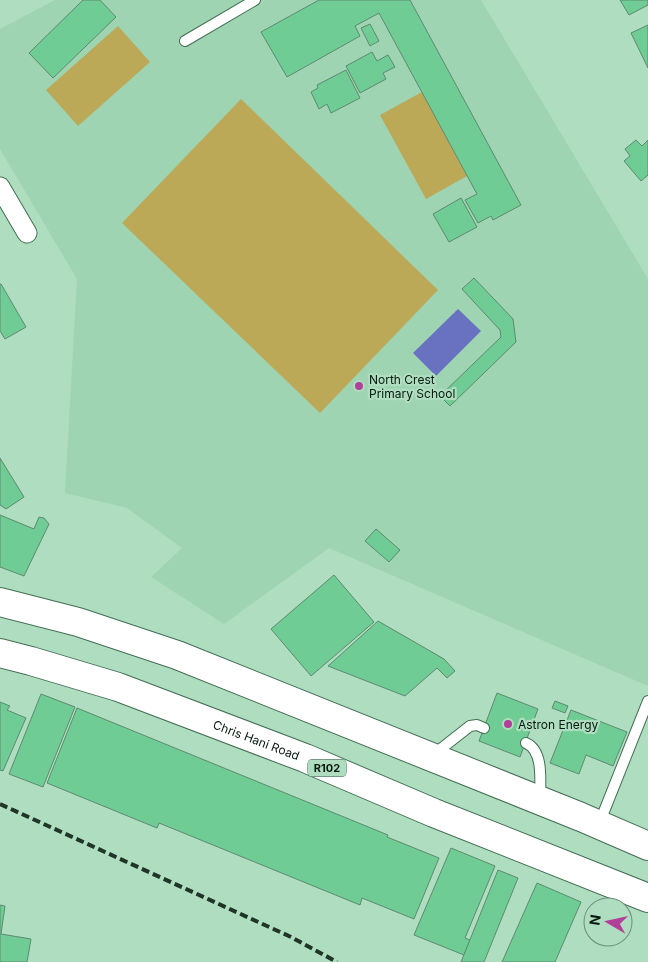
<svg xmlns="http://www.w3.org/2000/svg" width="648" height="962" font-family="Inter,sans-serif">
<rect width="100%" height="100%" fill="#afddbf"/>
<polygon fill="#9ed4b2" points="55,0 481,0 648,279 648,686 329,548 224,624 151,577 182,548 127,508 65,493 77,279 0,149 0,29"/>
<g fill="#bca958">
<polygon points="118,26 150,62 78,126 46,90"/>
<polygon points="422,92 467,176 426,199 380,115"/>
<polygon points="241,99 438,290 320,413 122,223"/>
</g>
<polygon fill="#6872c0" points="458,309 481,331 436,376 413,353"/>
<g fill="#6fcc95" stroke="#5e8a6f">
<polygon points="83,0 100,0 116,17 53,78 29,53"/>
<polygon points="319,0 410,0 521,205 493,220 491,216 478,223 465,200 477,194 379,13 355,26 360,36 287,77 261,32"/>
<polygon points="620,0 648,0 648,5 629,15"/>
<polygon points="370,24 379,41 370,46 361,28"/>
<polygon points="648,25 648,68 631,33"/>
<polygon points="372,52 377,61 388,55 395,67 383,73 386,79 360,93 346,66"/>
<polygon points="346,70 360,98 331,113 327,104 319,109 311,92 318,88 317,85"/>
<polygon points="636,140 642,146 648,140 648,175 641,181 624,161 630,156 625,149"/>
<polygon points="461,198 477,227 449,242 433,214"/>
<polygon points="474,278 513,319 516,342 450,406 440,396 501,337 500,330 462,289"/>
<polygon points="0,284 1,284 26,327 5,339 0,331"/>
<polygon points="0,458 24,497 6,509 0,505"/>
<polygon points="0,515 34,529 39,517 44,518 49,524 24,576 0,567"/>
<polygon points="376,529 400,550 389,562 365,541"/>
<polygon points="334,575 374,622 311,676 271,629"/>
<polygon points="378,621 444,659 455,671 447,678 437,668 405,696 328,666"/>
<polygon points="497,693 538,709 520,757 479,741"/>
<polygon points="41,694 75,707 43,787 9,774"/>
<polygon points="555,701 568,706 565,713 552,708"/>
<polygon points="0,702 10,706 7,710 26,718 3,771 0,770"/>
<polygon points="77,708 388,835 387,837 439,858 414,919 362,898 360,905 159,823 157,828 47,783"/>
<polygon points="571,710 627,732 613,766 586,755 579,774 550,763"/>
<polygon points="451,848 495,866 465,938 470,940 464,955 414,935"/>
<polygon points="498,870 518,878 484,962 461,962"/>
<polygon points="537,883 581,902 555,962 502,962"/>
<polygon points="0,905 5,906 1,934 31,939 27,962 0,962"/>
</g>
<g fill="none" stroke-linecap="round" stroke-linejoin="round">
<g stroke="#436e54" stroke-width="12">
<g id="lane">
<polyline points="185,41 255,0"/>
<path d="M 526,743 C 544,751 540,781 540,799"/>
<polyline points="433,755 470,726 477,725 484,728"/>
<polyline points="599,824 648,701"/>
</g>
</g>
<g stroke="#436e54" stroke-width="21">
<polyline id="street" points="0,187 27,233"/>
</g>
<g stroke="#436e54" stroke-width="30">
<g id="primary">
<polyline points="0,602 78,622 177,655 581,817 648,846"/>
<path id="s1" d="M 0,653 L 31,661 L 118,687 L 305,758 L 434,813 L 648,898"/>
</g>
</g>
<use href="#lane" stroke="#fff" stroke-width="10"/>
<use href="#street" stroke="#fff" stroke-width="19"/>
<use href="#primary" stroke="#fff" stroke-width="28"/>
<polyline stroke="#1f3528" stroke-width="4" stroke-dasharray="8 4" stroke-linecap="butt" points="0,804 291,937 337,962"/>
</g>
<g fill="#b1409b" stroke="#afddbf" stroke-width="2">
<circle cx="359" cy="386" r="5"/>
<circle cx="508" cy="724" r="5"/>
</g>
<g text-anchor="middle" dominant-baseline="central" stroke-width="4.5" stroke-linejoin="round" paint-order="stroke">
<rect fill="#afddbf" stroke="#395444" stroke-width="1" x="308" y="759.5" width="38" height="17" rx="4"/>
<g font-size="11" font-weight="bold" fill="#07190f">
<text x="327" y="768">R102</text>
</g>
<g font-size="12" fill="#07190f" stroke="#afddbf" text-anchor="start">
<text x="369" y="379">North Crest<tspan x="369" dy="14">Primary School</tspan></text>
<text x="518" y="724">Astron Energy</text>
</g>
<g font-size="12" fill="#07190f" stroke="#afddbf">
<text stroke="none"><textPath href="#s1" startOffset="271">Chris Hani Road</textPath></text>
</g>
</g>
<g transform="translate(608 922) rotate(279)"><circle r="24" fill="#afddbf" stroke="#6c8f79"/>
<path d="M0-4L9 19L0 12L-9 19Z" fill="#b1409b"/>
<text y="-8" font-size="14" font-weight="bold" text-anchor="middle" fill="#07190f">N</text>
</g>
</svg>
